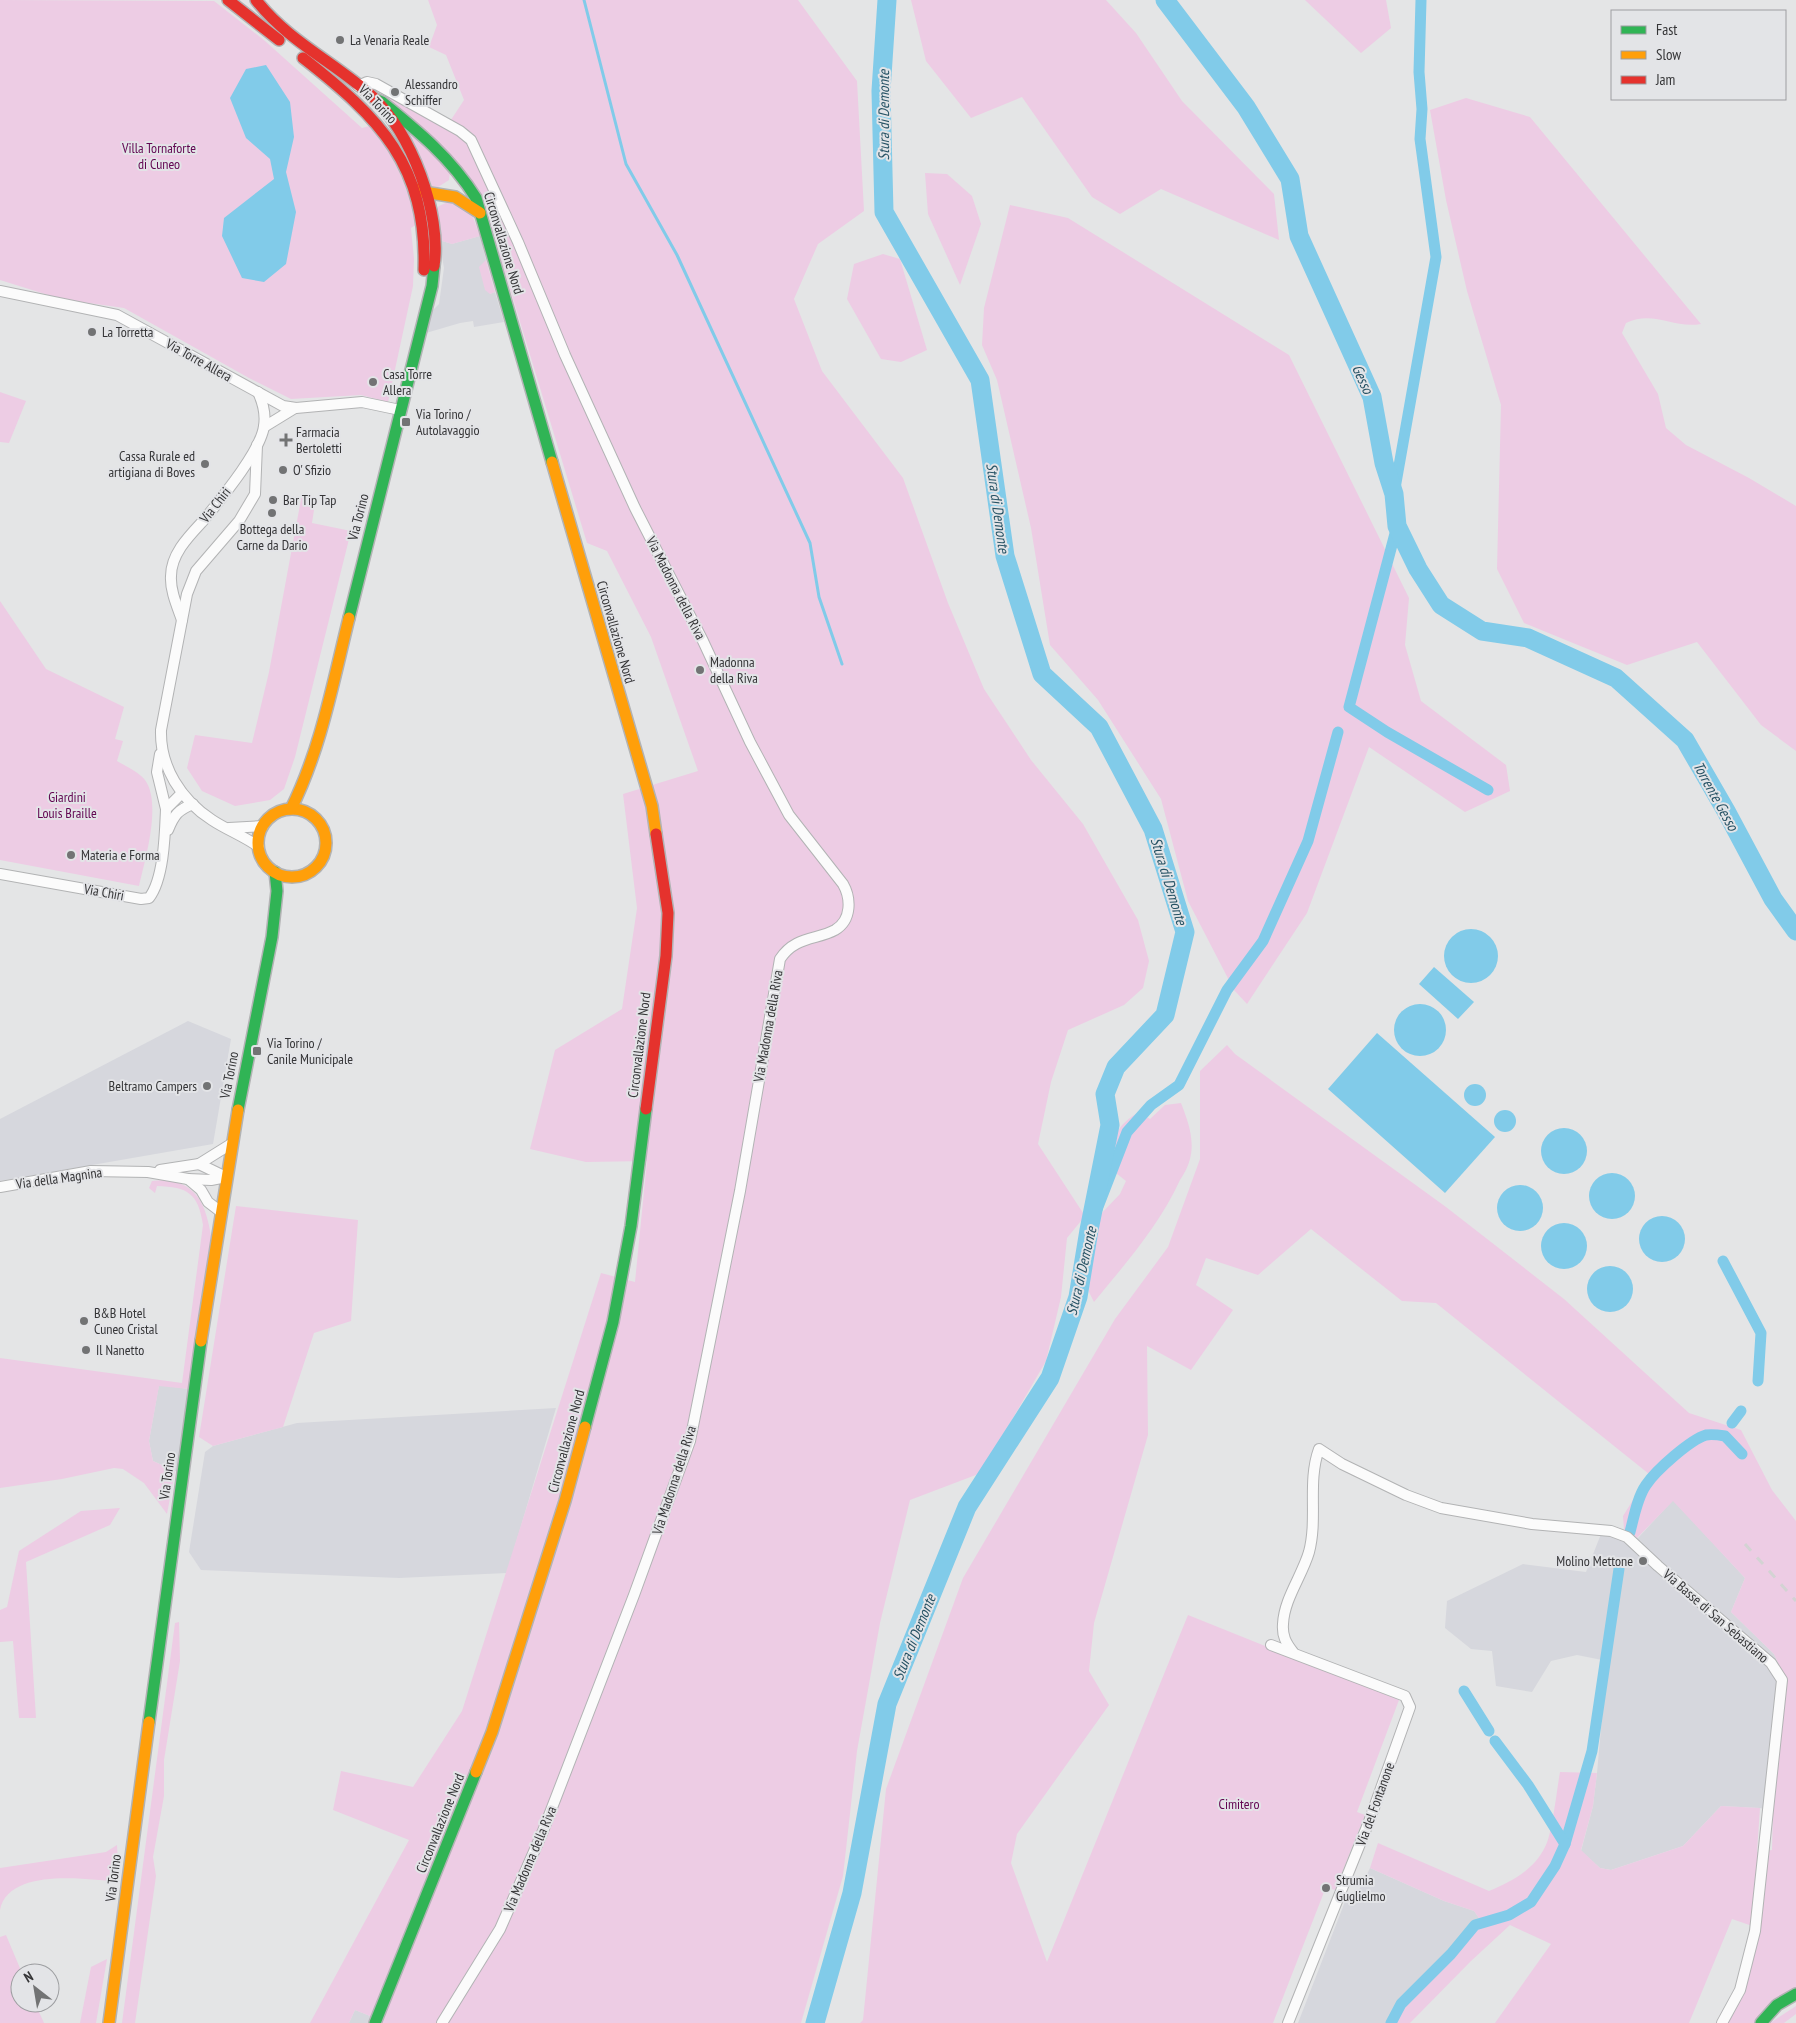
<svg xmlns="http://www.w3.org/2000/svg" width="1796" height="2023" font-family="'PT Sans Narrow',sans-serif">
<rect width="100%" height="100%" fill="#e4e5e6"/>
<g fill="#d6d7dd">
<polygon points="480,236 486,260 490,294 495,292 504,322 474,327 473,321 460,323 426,333 431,312 439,304 444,268 439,240 452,244"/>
<polygon points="188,1021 231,1039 213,1144 0,1181 0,1119"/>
<polygon points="159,1385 189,1389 178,1472 153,1461 149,1441"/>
<polygon points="556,1408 507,1573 399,1578 201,1570 189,1552 205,1452 213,1446 297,1423"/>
<polygon points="1673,1500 1745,1578 1731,1612 1774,1654 1786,1680 1773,1811 1760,1808 1721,1806 1683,1846 1611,1870 1600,1868 1581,1851 1593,1806 1597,1773 1607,1661 1577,1655 1551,1661 1532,1692 1496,1686 1492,1651 1471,1649 1445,1628 1447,1601 1523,1564 1586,1572 1601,1534 1629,1534 1638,1538"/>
<polygon points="1370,1868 1444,1901 1474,1911 1483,1924 1402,2005 1394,2023 1298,2023 1346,1899 1357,1894"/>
<polygon points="355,2010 370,2016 368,2023 349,2023"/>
</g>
<g fill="#edcce4">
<path d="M 0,0 L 214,1 L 265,41 L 362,128 L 373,125 C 393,155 409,189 417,224 L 411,228 L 414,259 L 413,286 L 388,402 L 361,395 L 291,399 L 249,378 L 124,308 L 61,299 L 0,280 Z"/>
<polygon points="428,0 798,0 857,81 864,211 818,244 794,299 822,371 903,478 948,603 984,689 1031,760 1083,824 1138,920 1149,961 1143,988 1124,1005 1068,1030 1051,1082 1038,1144 1085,1216 1067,1238 1061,1297 1046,1361 981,1473 910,1500 880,1623 857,1751 843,1876 801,2023 368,2023 370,2016 355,2010 349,2023 310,2023 409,1840 333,1810 341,1771 413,1787 462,1711 601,1273 635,1282 647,1161 586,1162 530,1149 555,1050 622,1009 637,908 623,794 698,771 651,637 607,551 587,543 484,203 386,98 388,94 445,129 464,100 446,55 429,47 437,25"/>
<polygon points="911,0 1106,0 1136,33 1182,101 1274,194 1279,240 1161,189 1120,214 1092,197 1022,97 971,118 926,61"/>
<polygon points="1305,0 1386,0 1391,28 1361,53"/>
<path d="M 1466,98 L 1530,117 L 1701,324 C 1673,329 1654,310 1626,323 L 1622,333 L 1658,394 L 1666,428 L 1686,445 L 1749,478 L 1796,506 L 1796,751 L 1761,725 L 1697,642 L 1627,665 L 1524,623 L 1497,569 L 1501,405 L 1467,291 L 1446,200 L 1430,110 Z"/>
<polygon points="408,131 450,171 449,180 438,187 432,186"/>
<polygon points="925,173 947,174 972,196 981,224 960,285 928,214"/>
<polygon points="450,201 471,212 480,236 452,244 439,240 435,211 439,206"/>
<polygon points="1010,205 1068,218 1289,355 1409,598 1405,645 1421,701 1506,765 1510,791 1465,812 1369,747 1307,913 1247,1004 1234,990 1188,901 1161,799 1098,700 1050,645 1031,528 997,380 982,345 984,308"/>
<polygon points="883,254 900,259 927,350 901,362 881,359 847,299 854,264"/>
<polygon points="486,260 495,292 490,294 485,290 479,267"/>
<polygon points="0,392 26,401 9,443 0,442"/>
<polygon points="302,494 316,497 312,523 351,531 295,757 284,789 270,800 235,806 202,791 187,768 195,735 252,743 269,672"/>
<path d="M 0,601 L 46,669 L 124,707 L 115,739 L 123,741 L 117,761 C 125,766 139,772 145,780 C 162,803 145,860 139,886 L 0,860 Z"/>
<path d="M 1227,1045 L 1235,1054 L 1446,1207 L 1564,1299 L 1689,1413 L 1741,1430 L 1772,1490 L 1796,1521 L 1796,1987 L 1754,2023 L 1726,2023 L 1743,1992 L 1761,1929 L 1732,1919 L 1689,2023 L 1495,2023 L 1551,1944 L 1510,1925 L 1471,1961 L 1410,2023 L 1394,2023 L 1402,2005 L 1483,1924 L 1474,1911 L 1444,1901 L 1370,1868 L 1378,1843 L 1489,1891 C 1511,1882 1534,1870 1545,1847 C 1552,1836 1557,1788 1560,1772 L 1597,1773 L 1593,1806 L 1581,1850 L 1600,1868 L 1611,1870 L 1683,1846 L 1721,1806 L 1760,1808 L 1757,1852 L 1772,1850 L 1773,1811 L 1786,1680 L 1774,1654 L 1731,1612 L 1745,1578 L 1673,1501 L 1637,1538 L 1624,1529 L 1623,1516 L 1649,1474 L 1436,1303 L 1402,1301 L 1311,1229 L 1258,1275 L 1206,1258 L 1196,1285 L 1233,1310 L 1191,1370 L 1147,1346 L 1148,1435 L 1094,1623 L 1089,1671 L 1109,1705 L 1017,1834 L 1011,1863 L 1047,1962 L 1188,1615 L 1399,1700 L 1357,1812 L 1365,1815 L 1335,1890 L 1326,1887 L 1273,2023 L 860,2023 L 863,2020 L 886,1789 L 963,1578 L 1115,1319 L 1168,1247 L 1200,1159 L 1200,1071 Z"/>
<path d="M 1181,1103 C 1188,1121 1195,1140 1190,1159 C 1188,1167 1184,1174 1180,1180 C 1159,1226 1125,1264 1094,1302 L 1089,1292 L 1088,1278 L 1089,1263 L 1094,1250 L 1100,1215 L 1120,1194 L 1126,1181 L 1116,1173 C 1112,1144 1110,1129 1139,1112 L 1150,1119 L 1165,1105 Z"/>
<path d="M 164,1180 C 198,1183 206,1206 211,1236 L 189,1389 L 159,1386 L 149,1441 L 153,1461 L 175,1471 L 167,1514 L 144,1483 L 123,1469 L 114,1468 L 62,1479 L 0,1488 L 0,1358 L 182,1383 L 203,1225 C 198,1193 188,1187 157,1186 L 155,1193 L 149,1188 L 152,1181 Z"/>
<polygon points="236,1206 358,1220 351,1321 314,1333 283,1427 213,1446 199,1437"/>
<polygon points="120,1508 110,1525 26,1562 36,1718 19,1718 13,1641 0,1642 0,1610 7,1607 19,1551 81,1511"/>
<polygon points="179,1622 180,1661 164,1760 164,1796 153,1857 156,1876 135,2023 122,2023 175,1623"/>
<path d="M 117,1845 L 119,1882 C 89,1879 8,1867 0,1910 L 0,1868 L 106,1852 Z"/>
<polygon points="6,1935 22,1973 20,1973 20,2003 35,2003 44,2023 0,2023 0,1937"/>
<polygon points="107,1959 96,2023 80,2023 91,1967"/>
<polygon points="1796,2006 1796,2014 1784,2023 1770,2023"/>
</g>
<g fill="#81cbe9">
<polygon points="266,65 290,102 294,137 286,172 296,212 286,264 264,282 242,278 222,236 224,218 274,179 270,159 246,138 230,98 246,69"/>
<circle cx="1471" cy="956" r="27"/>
<polygon points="1434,967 1474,1002 1458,1019 1419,984"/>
<circle cx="1420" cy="1030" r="26"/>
<polygon points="1377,1033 1495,1137 1445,1193 1328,1089"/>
<circle cx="1475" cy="1095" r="11"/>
<circle cx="1505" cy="1121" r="11"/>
<circle cx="1564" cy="1151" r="23"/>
<circle cx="1612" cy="1196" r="23"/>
<circle cx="1520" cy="1208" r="23"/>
<circle cx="1662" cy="1239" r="23"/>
<circle cx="1564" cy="1246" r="23"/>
<circle cx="1610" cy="1289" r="23"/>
</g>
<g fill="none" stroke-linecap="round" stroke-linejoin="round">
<polyline stroke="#81cbe9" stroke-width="3" points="584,0 626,164 677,255 810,543 819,597 842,664"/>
<g stroke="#81cbe9" stroke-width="11">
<polyline points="1394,494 1436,257 1420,139 1422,109 1419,72 1421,0"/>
<polyline points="1397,526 1349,707 1387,732 1488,790"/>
<polyline points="1089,1230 1127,1132 1151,1105 1179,1085 1227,990 1263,941 1308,841 1338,732"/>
<polyline points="1723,1261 1761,1333 1758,1381"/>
<polyline points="1732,1423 1741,1411"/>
<path d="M 1630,1532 C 1634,1517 1637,1498 1646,1485 C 1656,1470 1690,1440 1706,1435 C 1712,1434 1719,1435 1725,1436 L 1742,1454"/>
<polyline points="1464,1691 1489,1731"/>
<polyline points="1565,1844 1592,1751 1619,1569"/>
<polyline points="1391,2023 1401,2004 1451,1954 1475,1925 1509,1915 1531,1902 1555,1866 1565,1844 1528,1785 1495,1741"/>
</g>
<g stroke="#81cbe9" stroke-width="19">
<polyline points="1165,0 1246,107 1290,179 1299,236 1372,397 1384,463 1394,494 1397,526 1418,569 1441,605 1482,631 1528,638 1616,678 1685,740 1726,811 1773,899 1796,931"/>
<polyline points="815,2023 852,1893 887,1704 967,1507 1050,1378 1078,1297 1089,1230 1110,1125 1105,1094 1116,1067 1165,1015 1185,932 1153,829 1099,727 1042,674 1005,556 980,380 884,212 881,91 887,0"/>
</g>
<g stroke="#b2b3b4" stroke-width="12">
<g id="street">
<path d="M 358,86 L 367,82 L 376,84 L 460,131 L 471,140 L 518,242 L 565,355 L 635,508 L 703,641 L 750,742 L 789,815 L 843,884 C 851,898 852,920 835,930 C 817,940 795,936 780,959 L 740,1191 L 690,1441 L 634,1595 L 543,1831 L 500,1929 L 442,2023"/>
<polyline points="0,291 117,315 283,406 296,408 362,402 400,410"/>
<polyline points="264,427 295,408"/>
<path d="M 257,445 L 255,494 L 239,521 L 196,571 L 187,594 L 161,730 C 160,767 181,800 212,820 C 227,830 244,836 259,847"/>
<path d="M 182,620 C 177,606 170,590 171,576 C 171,554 189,536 203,521 C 220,500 261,451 264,426 C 266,414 263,403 258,392"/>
<polyline points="160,754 157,772 166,809"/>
<polyline points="229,828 263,826"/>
<path d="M 168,830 C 174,815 178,810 193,804"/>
<path d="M 0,874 L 141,899 L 149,898 C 164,879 165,833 166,809 L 182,793"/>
<polyline points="199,1164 226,1177"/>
<polyline points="160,1170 199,1164 231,1144"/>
<polyline points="188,1179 211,1180 226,1177"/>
<polyline points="0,1187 91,1171 148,1172 188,1179 201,1190 208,1202 221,1212"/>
<polyline points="1271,1645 1405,1696 1410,1707 1370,1819 1288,2023"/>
<path d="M 1293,1652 C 1286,1643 1282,1636 1283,1624 C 1284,1599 1302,1576 1309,1552 C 1318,1518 1307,1482 1319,1449 L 1342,1464 L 1406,1495 L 1441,1508 L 1532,1524 L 1611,1531 L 1627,1537 L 1658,1566 L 1771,1663 L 1782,1680 L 1755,1931 L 1740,1990 L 1722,2023"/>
</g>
</g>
<g stroke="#b2b3b4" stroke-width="14">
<g id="fast">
<path d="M 375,99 L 382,102 C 418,131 451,158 476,198 L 552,462"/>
<polyline points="349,618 432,286 434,266"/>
<polyline points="238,1110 272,937 277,891 275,872"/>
<polyline points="585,1427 613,1322 631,1226 646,1109"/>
<polyline points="149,1722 201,1341"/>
<polyline points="375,2023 476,1772"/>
<polyline points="1761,2023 1777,2005 1796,1994"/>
</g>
</g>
<g stroke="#b2b3b4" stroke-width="14">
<g id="slow">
<polyline points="418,189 424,192 455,197 480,213"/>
<polyline points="552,462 652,806 656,834"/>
<circle cx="292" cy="843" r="34"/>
<path d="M 291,809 C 321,749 333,682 349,618"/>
<polyline points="201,1341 238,1110"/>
<polyline points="476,1772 492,1732 565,1501 585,1427"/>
<polyline points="109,2023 149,1722"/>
</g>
</g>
<g stroke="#b2b3b4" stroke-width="14">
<g id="jam">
<polyline points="228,0 279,40"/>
<path d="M 256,0 C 288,41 334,62 372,96 C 411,132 442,214 434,266"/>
<path d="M 303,58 C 380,118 427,165 424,270"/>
<polyline points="646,1109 666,956 668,913 656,834"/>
</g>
</g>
<use href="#street" stroke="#fbfbfb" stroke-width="10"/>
<use href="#fast" stroke="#30b455" stroke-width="11"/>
<use href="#slow" stroke="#ff9f0a" stroke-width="11"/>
<use href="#jam" stroke="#e5322d" stroke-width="11"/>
<polyline stroke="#d3d3d3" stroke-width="3" stroke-dasharray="9 9" stroke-linecap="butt" points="1745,1544 1796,1601"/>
</g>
<g fill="#727374" stroke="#e3e4e7" stroke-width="2">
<circle cx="340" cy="40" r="5"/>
<circle cx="395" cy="92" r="5"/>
<circle cx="92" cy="332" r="5"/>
<circle cx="373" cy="382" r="5"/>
<rect x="401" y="417" width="10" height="10" rx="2.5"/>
<path d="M283.5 432.5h5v5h5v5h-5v5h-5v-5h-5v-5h5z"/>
<circle cx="205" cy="464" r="5"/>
<circle cx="283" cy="470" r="5"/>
<circle cx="273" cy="500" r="5"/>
<circle cx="272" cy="513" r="5"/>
<circle cx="700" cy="670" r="5"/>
<circle cx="71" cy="855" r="5"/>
<rect x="252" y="1046" width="10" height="10" rx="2.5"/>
<circle cx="207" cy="1086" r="5"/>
<circle cx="84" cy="1321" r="5"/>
<circle cx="86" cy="1350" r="5"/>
<circle cx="1643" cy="1561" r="5"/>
<circle cx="1326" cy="1888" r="5"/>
</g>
<g text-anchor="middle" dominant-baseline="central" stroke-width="4" stroke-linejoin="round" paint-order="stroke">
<g font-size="14" fill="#353537" stroke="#e3e4e7" text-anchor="start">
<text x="350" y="40">La Venaria Reale</text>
<text x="405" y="84">Alessandro<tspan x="405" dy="16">Schiffer</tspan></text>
<text x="102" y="332">La Torretta</text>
<text x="383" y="374">Casa Torre<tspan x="383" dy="16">Allera</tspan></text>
<text x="416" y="414">Via Torino /<tspan x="416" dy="16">Autolavaggio</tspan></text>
<text x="296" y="432">Farmacia<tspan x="296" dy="16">Bertoletti</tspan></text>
<text x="195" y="456" text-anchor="end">Cassa Rurale ed<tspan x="195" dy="16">artigiana di Boves</tspan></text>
<text x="293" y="470">O' Sfizio</text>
<text x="283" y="500">Bar Tip Tap</text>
<text x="272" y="529" text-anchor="middle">Bottega della<tspan x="272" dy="16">Carne da Dario</tspan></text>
<text x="710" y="662">Madonna<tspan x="710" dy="16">della Riva</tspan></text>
<text x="81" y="855">Materia e Forma</text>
<text x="267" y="1043">Via Torino /<tspan x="267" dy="16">Canile Municipale</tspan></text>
<text x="197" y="1086" text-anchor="end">Beltramo Campers</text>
<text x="94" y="1313">B&amp;B Hotel<tspan x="94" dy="16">Cuneo Cristal</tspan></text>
<text x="96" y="1350">Il Nanetto</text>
<text x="1633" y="1561" text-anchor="end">Molino Mettone</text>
<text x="1336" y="1880">Strumia<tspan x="1336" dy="16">Guglielmo</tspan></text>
</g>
<g font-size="14" fill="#353537" stroke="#e3e4e7">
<text transform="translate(378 104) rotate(46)">Via Torino</text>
<text transform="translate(504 243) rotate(73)">Circonvallazione Nord</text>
<text transform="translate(199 360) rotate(29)">Via Torre Allera</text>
<text transform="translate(215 505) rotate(-52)">Via Chiri</text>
<text transform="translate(358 517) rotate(-76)">Via Torino</text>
<text transform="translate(676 588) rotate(63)">Via Madonna della Riva</text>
<text transform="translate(616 632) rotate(74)">Circonvallazione Nord</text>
<text transform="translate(104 892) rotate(10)">Via Chiri</text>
<text transform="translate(768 1026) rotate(-80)">Via Madonna della Riva</text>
<text transform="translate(639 1045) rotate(-83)">Circonvallazione Nord</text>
<text transform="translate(229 1075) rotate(-79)">Via Torino</text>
<text transform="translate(59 1178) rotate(-8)">Via della Magnina</text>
<text transform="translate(566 1441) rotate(-75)">Circonvallazione Nord</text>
<text transform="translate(167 1476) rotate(-82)">Via Torino</text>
<text transform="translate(674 1480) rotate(-72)">Via Madonna della Riva</text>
<text transform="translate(1716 1616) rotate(41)">Via Basse di San Sebastiano</text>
<text transform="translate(1375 1804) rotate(-70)">Via del Fontanone</text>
<text transform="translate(440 1823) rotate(-68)">Circonvallazione Nord</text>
<text transform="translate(530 1859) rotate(-67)">Via Madonna della Riva</text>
<text transform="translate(113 1878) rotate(-83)">Via Torino</text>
</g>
<g font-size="14" fill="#620652" stroke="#e3e4e7">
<text x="159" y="148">Villa Tornaforte<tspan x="159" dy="16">di Cuneo</tspan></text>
<text x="67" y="797">Giardini<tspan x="67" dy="16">Louis Braille</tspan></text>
<text x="1239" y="1804">Cimitero</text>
</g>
<g font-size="15" font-style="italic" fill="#265264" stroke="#e3e4e7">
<text transform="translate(883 115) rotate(-90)">Stura di Demonte</text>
<text transform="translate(1363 379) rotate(66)">Gesso</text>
<text transform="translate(998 508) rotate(82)">Stura di Demonte</text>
<text transform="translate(1716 796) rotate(61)">Torrente Gesso</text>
<text transform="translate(1169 881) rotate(73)">Stura di Demonte</text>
<text transform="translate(1081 1271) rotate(-77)">Stura di Demonte</text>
<text transform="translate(914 1637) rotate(-68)">Stura di Demonte</text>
</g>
</g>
<rect x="1611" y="10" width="175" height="90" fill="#e3e4e7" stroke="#9d9ea1"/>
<rect x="1621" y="26" width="25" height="8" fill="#30b455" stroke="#9d9ea1"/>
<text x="1656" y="35" font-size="15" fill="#353537">Fast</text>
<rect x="1621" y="51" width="25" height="8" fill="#ff9f0a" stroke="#9d9ea1"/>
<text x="1656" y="60" font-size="15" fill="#353537">Slow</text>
<rect x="1621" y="76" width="25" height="8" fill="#e5322d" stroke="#9d9ea1"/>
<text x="1656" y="85" font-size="15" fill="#353537">Jam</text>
<g transform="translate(35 1988) rotate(329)"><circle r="24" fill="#e3e4e7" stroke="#9d9ea1"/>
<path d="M0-4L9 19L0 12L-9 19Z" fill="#727374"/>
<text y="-8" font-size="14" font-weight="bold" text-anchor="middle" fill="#353537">N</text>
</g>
</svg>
